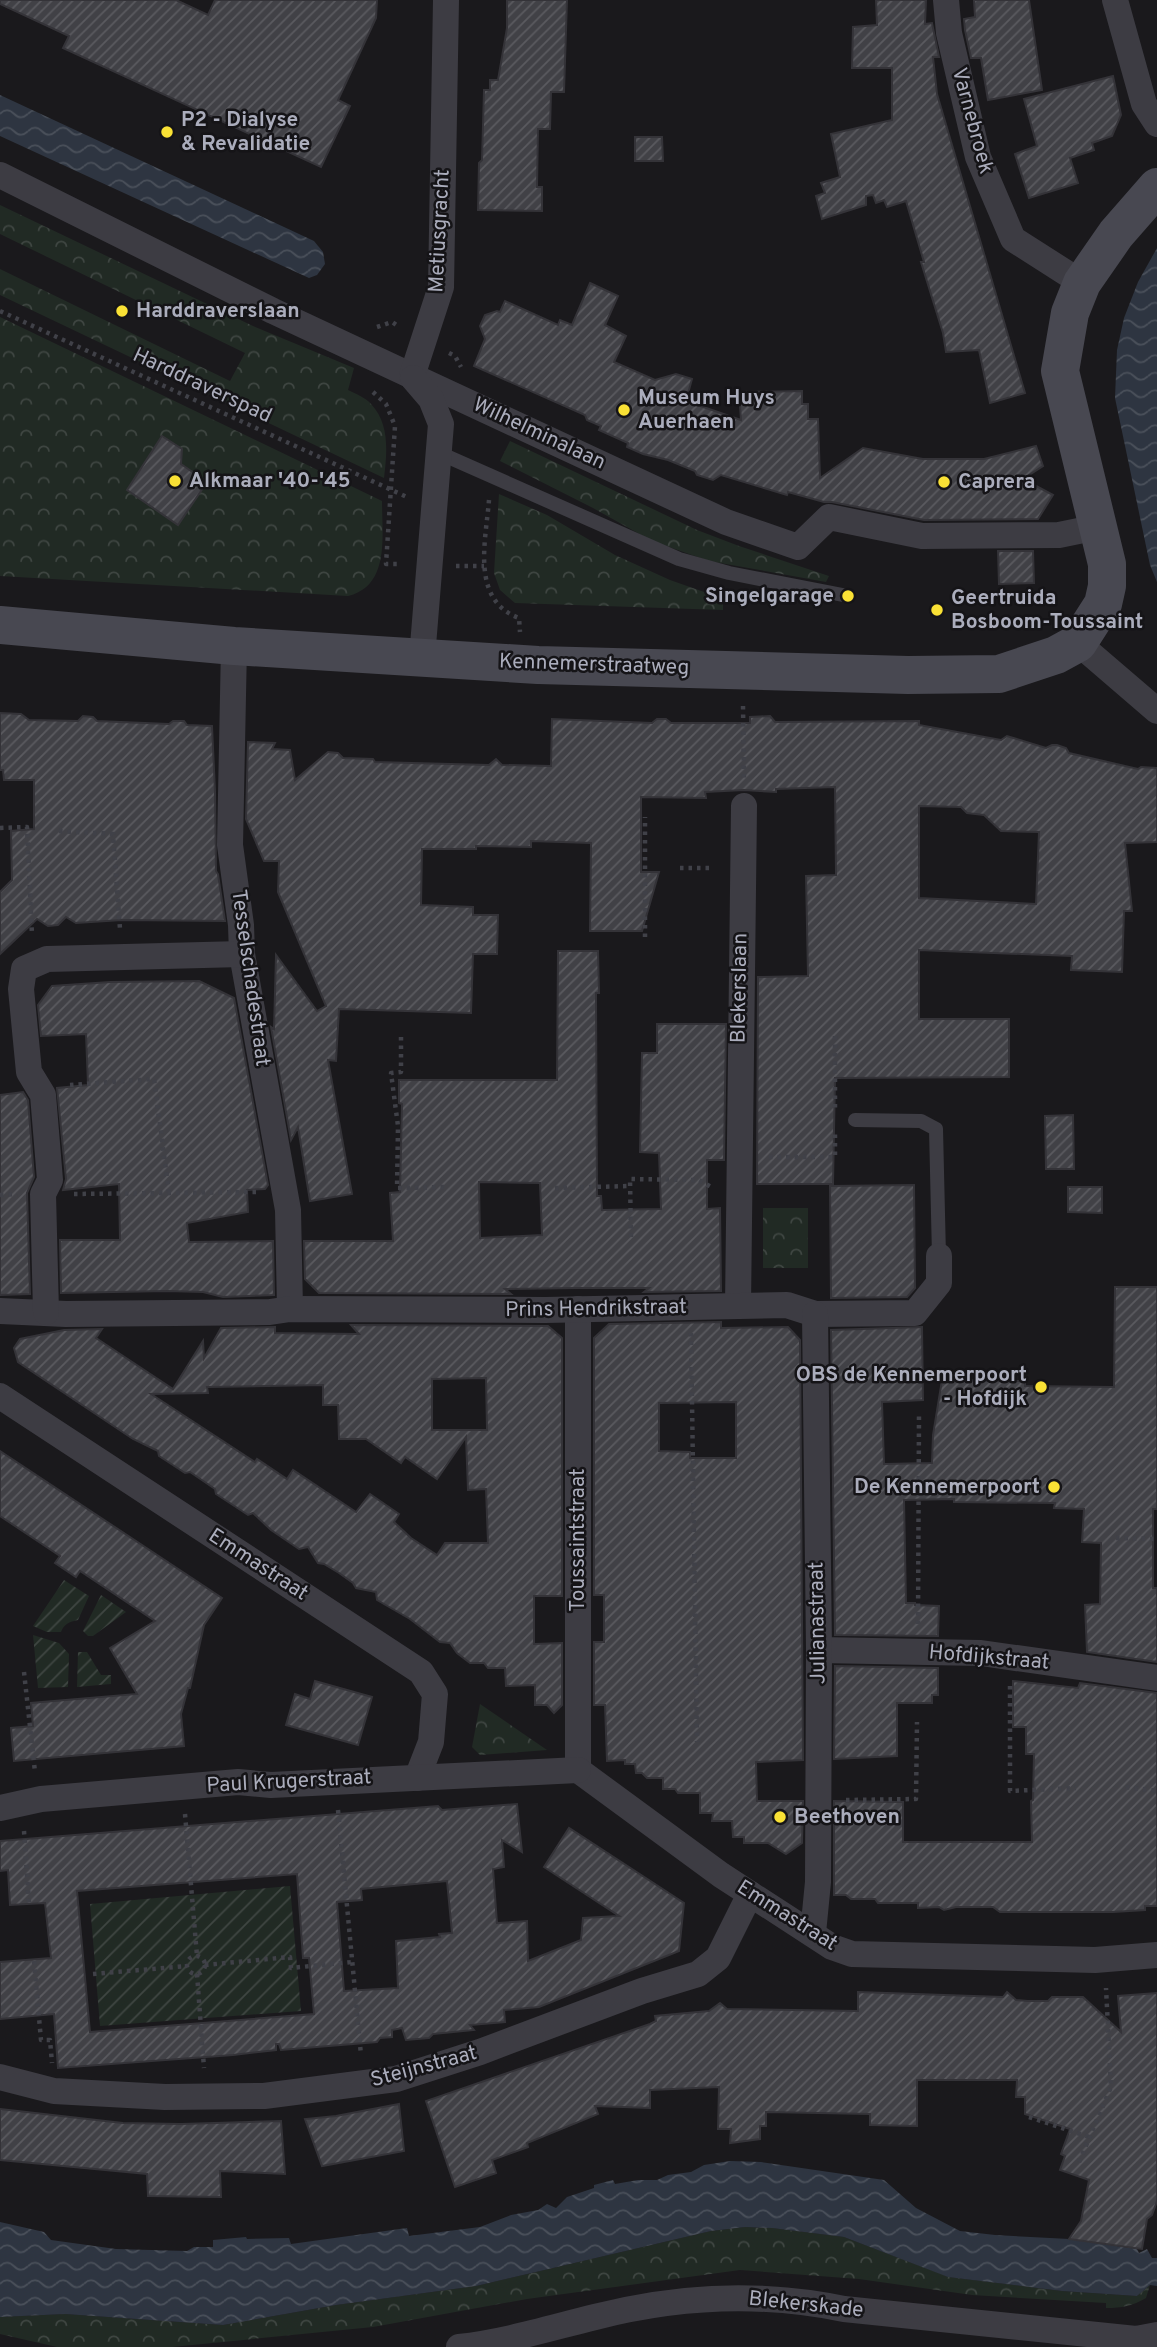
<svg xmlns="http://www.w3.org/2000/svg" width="1157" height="2347" font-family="Overpass,sans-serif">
<defs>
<pattern id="forest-crowns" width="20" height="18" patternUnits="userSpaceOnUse" patternTransform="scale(1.75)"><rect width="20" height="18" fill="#212a24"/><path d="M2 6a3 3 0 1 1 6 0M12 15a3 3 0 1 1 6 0" fill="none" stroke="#3f4642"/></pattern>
<pattern id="garden-furrows" width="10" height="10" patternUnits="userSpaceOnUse" patternTransform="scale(1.75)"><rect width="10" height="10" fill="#212a24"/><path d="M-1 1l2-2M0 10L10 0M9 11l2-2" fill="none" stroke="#3f4642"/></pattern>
<pattern id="water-waves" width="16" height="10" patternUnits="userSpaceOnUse" patternTransform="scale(1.75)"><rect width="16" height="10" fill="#2e3541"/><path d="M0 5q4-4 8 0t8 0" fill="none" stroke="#4a505a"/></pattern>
<pattern id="building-hatch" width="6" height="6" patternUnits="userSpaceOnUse" patternTransform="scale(1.75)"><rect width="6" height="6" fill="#414146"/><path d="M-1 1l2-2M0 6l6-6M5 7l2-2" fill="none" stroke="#5a5a5f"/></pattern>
</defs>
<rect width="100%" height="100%" fill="#1a191c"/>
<g fill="url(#forest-crowns)">
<path d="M 0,205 L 253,326 L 354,368 L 348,390 C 356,394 366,398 371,404 C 390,424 387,453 384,478 L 0,295 L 0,269 L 230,381 L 245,353 L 0,234 Z"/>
<path d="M 0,317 L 382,501 C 382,536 390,586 348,596 L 0,576 Z"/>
<polygon points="510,441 697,530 739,546 829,576 826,582 709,561 652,541 593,508 500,461"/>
<polygon points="499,494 547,515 615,555 670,580 707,593 707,596 723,602 723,610 515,603 500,590 494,573"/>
<rect x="763" y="1208" width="45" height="60"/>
<polygon points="480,1704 547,1750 480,1755 472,1747"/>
<path d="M 745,2227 L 772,2228 L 844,2237 L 949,2277 L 1062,2291 L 1137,2296 L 1150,2285 L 1146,2298 C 1132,2306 1122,2308 1106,2308 L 1106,2303 L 972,2295 L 859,2279 L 740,2270 L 527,2299 L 373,2327 L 172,2347 L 57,2347 L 0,2334 L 0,2317 L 65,2314 L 223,2325 L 336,2305 L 476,2286 L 711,2231 Z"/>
</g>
<g fill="url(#garden-furrows)">
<path d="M 64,1580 L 89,1596 L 78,1620 C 69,1622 64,1624 61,1632 L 47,1632 L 33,1626 Z"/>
<polygon points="101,1595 126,1612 93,1636 88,1636 83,1631"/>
<polygon points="33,1635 59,1643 69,1654 68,1687 38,1688"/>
<polygon points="78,1652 87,1652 101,1675 111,1675 111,1684 77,1687"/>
<polygon points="290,1886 301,2011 100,2026 90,1904"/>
</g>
<g fill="url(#water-waves)">
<polygon points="0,95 314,241 323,252 325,264 317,275 309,278 0,136"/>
<polygon points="1157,248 1157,582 1150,565 1115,398 1117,350 1124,318 1138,282"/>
<polygon points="730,2161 761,2162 884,2180 916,2208 960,2231 995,2235 1069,2239 1137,2249 1139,2253 1147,2249 1152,2258 1157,2258 1157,2286 1150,2285 1137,2296 1062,2291 948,2277 844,2237 772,2228 745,2227 711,2231 476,2286 336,2305 223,2325 65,2314 0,2317 0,2222 44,2232 51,2240 116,2249 187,2251 194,2247 213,2247 213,2240 246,2237 247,2239 289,2238 291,2244 407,2228 409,2236 480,2227 511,2215 538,2210 547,2204 556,2208 567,2197 594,2188 594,2185 613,2180 615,2184 638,2180 657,2180 668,2175 691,2172 704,2165"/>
</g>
<g fill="url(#building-hatch)" stroke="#343338" stroke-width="2" fill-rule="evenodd">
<polygon points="0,0 176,0 208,15 215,0 377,0 376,18 338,100 350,106 321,167 63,48 69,36 0,4"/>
<polygon points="507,0 567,0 564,92 551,92 550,129 538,129 537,187 542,187 542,211 478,210 479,163 482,160 484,90 490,90 490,80 498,80 507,28"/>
<polygon points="876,0 926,0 925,24 932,23 939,57 933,57 937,94 1025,393 990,403 979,350 946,352 943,333 921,262 924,262 906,201 887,207 884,200 876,203 873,195 866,196 866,205 822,219 816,196 825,193 821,183 840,177 831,134 892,120 892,68 852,68 853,27 877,25"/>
<polygon points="974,0 1029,0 1042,90 988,100 981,58 971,58 965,30 964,19 975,17"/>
<polygon points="1113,76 1121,115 1112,136 1092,143 1094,150 1070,158 1078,183 1029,198 1015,154 1037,146 1024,99"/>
<polygon points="635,137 662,137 663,161 635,161"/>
<polygon points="590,283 618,296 605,325 626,336 614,362 655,380 676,374 692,379 686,401 741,420 739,392 802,391 802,404 808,404 808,419 818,419 820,478 863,448 923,459 984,459 1036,446 1043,466 1023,479 1053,495 1038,519 924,520 832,502 824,502 788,492 787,495 721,475 713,480 697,475 695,471 668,460 643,454 627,447 628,443 599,430 601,426 587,420 585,415 474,366 485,339 480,326 485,315 497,311 500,312 505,301 558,325 560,320 572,325"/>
<polygon points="162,436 182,449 181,464 207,482 178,525 127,490"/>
<polygon points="998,551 1033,551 1034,583 999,584"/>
<polygon points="0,713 21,714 29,720 78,721 83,716 93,717 97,721 169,724 173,721 184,721 187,725 212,726 215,791 216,871 218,874 225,921 122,920 76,923 66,917 58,925 48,926 37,919 0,954 0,892 12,880 11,831 34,829 34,780 4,780 3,770 0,770"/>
<path d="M 770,716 L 775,722 L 919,721 L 919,725 L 1001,740 L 1007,736 L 1046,748 L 1052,745 L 1057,745 L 1066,748 L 1069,753 L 1138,769 L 1141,767 L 1157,768 L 1157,842 L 1125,843 L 1132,911 L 1124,911 L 1122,972 L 1071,970 L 1072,956 L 919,950 L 919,1019 L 1009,1019 L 1009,1077 L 835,1078 L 833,1184 L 757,1184 L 758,977 L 808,976 L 806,876 L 836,875 L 835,787 L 776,789 L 776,792 L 744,790 L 705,792 L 706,798 L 641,797 L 641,872 L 659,872 L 642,931 L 590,931 L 591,843 L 531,841 L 531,847 L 476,846 L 476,849 L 422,849 L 421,905 L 473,907 L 473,915 L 498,915 L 497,954 L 473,954 L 471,1013 L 339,1009 L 336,1061 L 328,1060 L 352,1194 L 310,1201 L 298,1127 L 291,1140 L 271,1027 L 274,1029 L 276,955 L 317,1011 L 326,1006 L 278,892 L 279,861 L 264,861 L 246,819 L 248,742 L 275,743 L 272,749 L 290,750 L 295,780 L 328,752 L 338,753 L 343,758 L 373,759 L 375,762 L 489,765 L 496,759 L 502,765 L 551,766 L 552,719 L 652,723 L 657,719 L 666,719 L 671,723 L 750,723 L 750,717 ZM 919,806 L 961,807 L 967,813 L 984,815 L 1001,831 L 1039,832 L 1036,904 L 919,898 Z"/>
<path d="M 558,951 L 598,951 L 599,993 L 596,993 L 597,1196 L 601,1196 L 602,1210 L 661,1209 L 659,1153 L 640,1152 L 642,1053 L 657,1053 L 657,1024 L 726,1024 L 724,1160 L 707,1160 L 707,1209 L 720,1208 L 721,1291 L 644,1292 L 649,1288 L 578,1288 L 505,1289 L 511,1294 L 319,1293 L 305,1279 L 304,1241 L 393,1241 L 390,1193 L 400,1192 L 402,1104 L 399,1103 L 399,1080 L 557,1080 ZM 479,1182 L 540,1183 L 542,1235 L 480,1238 Z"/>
<polygon points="199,981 234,998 268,1185 265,1189 247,1190 248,1212 187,1223 189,1242 273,1241 274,1295 223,1297 203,1292 167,1291 61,1293 60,1240 120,1240 119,1184 63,1190 66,1179 57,1088 88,1085 86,1034 41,1036 38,1005 52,986 110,982"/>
<polygon points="23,1092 28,1100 34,1177 27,1193 30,1294 0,1295 0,1095"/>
<polygon points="1073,1115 1074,1169 1046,1169 1045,1116"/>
<polygon points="914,1185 915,1288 907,1297 831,1298 830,1186"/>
<polygon points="1068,1187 1102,1187 1102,1213 1068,1212"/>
<polygon points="1115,1287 1157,1287 1157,1509 1153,1509 1153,1588 1157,1588 1157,1662 1087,1652 1085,1605 1100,1604 1101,1543 1082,1542 1084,1509 1054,1508 1055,1503 954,1502 954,1499 904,1500 906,1603 915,1603 915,1605 939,1606 938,1636 835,1635 831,1330 922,1327 923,1400 882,1402 884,1464 932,1463 933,1435 942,1380 1025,1381 1025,1386 1114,1387"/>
<path d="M 721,1322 L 721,1328 L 788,1327 L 800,1340 L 803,1760 L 756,1762 L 757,1801 L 803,1801 L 802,1843 L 786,1854 L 768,1843 L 744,1843 L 744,1837 L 733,1837 L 732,1821 L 712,1821 L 713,1813 L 700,1813 L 700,1793 L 678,1793 L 675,1789 L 663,1789 L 663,1778 L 647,1778 L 642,1773 L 636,1773 L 635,1764 L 625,1764 L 625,1760 L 607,1761 L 605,1705 L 594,1705 L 594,1642 L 604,1642 L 604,1595 L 594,1595 L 594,1338 L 609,1324 ZM 736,1402 L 736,1458 L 690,1458 L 690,1452 L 659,1451 L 659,1403 Z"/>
<path d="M 351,1325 L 548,1326 L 562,1338 L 562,1596 L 534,1596 L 534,1644 L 562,1643 L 562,1705 L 554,1713 L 547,1705 L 535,1705 L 535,1685 L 506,1686 L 505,1668 L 488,1668 L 484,1663 L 470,1663 L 457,1653 L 450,1643 L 440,1642 L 410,1619 L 377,1600 L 376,1592 L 356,1588 L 353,1583 L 339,1573 L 324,1564 L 318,1563 L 308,1547 L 299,1549 L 271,1530 L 253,1513 L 248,1515 L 216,1494 L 215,1489 L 190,1472 L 185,1473 L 159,1456 L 158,1451 L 133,1439 L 18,1362 L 14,1348 L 20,1339 L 64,1330 L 102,1329 L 96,1338 L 173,1389 L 203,1341 L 204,1358 L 221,1328 L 275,1327 L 275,1333 L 359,1334 ZM 486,1378 L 487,1430 L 432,1430 L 432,1379 ZM 323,1385 L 323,1405 L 338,1405 L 339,1439 L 366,1439 L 401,1463 L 405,1457 L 437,1479 L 466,1437 L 468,1490 L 486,1489 L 488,1543 L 445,1543 L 437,1555 L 411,1538 L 394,1522 L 399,1514 L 370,1494 L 356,1512 L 293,1470 L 287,1479 L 257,1459 L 255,1462 L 151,1394 L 208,1393 L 207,1387 Z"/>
<polygon points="0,1451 222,1598 204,1625 190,1688 188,1688 181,1714 184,1746 14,1761 11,1728 33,1726 31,1703 137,1694 110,1648 155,1621 80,1571 76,1577 55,1563 60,1556 0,1516"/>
<polygon points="835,1666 938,1668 938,1695 932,1695 932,1703 897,1703 897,1756 834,1759"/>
<polygon points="315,1681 372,1697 358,1745 286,1725 295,1694 310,1699"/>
<polygon points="1013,1681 1078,1688 1080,1683 1157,1693 1157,1906 1145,1906 1145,1910 1113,1912 1000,1912 993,1907 956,1907 944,1910 939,1907 918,1908 918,1903 878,1903 875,1899 851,1899 846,1895 834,1895 834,1801 903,1802 903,1842 1032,1842 1031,1801 1033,1800 1034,1754 1026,1754 1026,1727 1013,1727"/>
<path d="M 517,1804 L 522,1852 L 502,1840 L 504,1867 L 493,1869 L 497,1923 L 527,1921 L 528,1961 L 581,1940 L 583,1918 L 619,1916 L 544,1867 L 569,1828 L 684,1903 L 679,1951 L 539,2007 L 504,2010 L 505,2022 L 470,2025 L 474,2030 L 433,2034 L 429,2038 L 406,2040 L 402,2028 L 392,2030 L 392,2037 L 380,2038 L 377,2042 L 281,2050 L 279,2044 L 276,2044 L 276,2050 L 233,2055 L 58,2068 L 54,2014 L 0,2019 L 0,1962 L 51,1958 L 45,1903 L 10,1905 L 8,1870 L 0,1871 L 0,1841 L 438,1806 L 442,1810 ZM 297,1874 L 303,1958 L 309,1958 L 314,2014 L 90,2032 L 77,1891 ZM 447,1881 L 452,1933 L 439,1934 L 440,1937 L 396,1941 L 398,1988 L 344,1991 L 337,1902 L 362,1900 L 361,1889 Z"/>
<polygon points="858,1992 1003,1997 1007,1992 1016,2000 1028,2001 1048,2001 1052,1997 1083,1997 1121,2032 1118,1996 1157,1993 1157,2201 1152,2215 1147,2219 1142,2249 1069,2239 1081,2221 1089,2180 1060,2170 1065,2156 1061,2154 1070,2129 1025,2114 1025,2097 1016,2097 1017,2080 917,2080 917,2126 870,2125 870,2114 766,2112 766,2126 760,2126 760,2139 730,2143 731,2129 718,2129 719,2087 650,2090 650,2108 595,2106 598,2114 527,2143 528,2147 492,2160 496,2173 455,2187 426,2101 650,2024 656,2021 655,2016 709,2011 720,2003 727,2009 858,2011"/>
<polygon points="399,2104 404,2151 322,2166 305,2119 336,2116"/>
<polygon points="0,2109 123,2123 181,2124 281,2121 285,2174 220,2171 221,2197 148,2196 147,2174 0,2160"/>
</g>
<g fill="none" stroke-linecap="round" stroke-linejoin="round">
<g stroke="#404148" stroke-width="4.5" stroke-dasharray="3.5 5" stroke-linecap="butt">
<polyline points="0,311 407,497"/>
<polyline points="377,327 392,322 398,326"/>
<polyline points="449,353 455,356 461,367"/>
<polyline points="373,392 386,404 395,426 386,564 401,564"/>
<path d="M 489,500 C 486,540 470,600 519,618 L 520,632"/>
<polyline points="456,566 484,566"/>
<polyline points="743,706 744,781"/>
<polyline points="0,828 27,827 32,935"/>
<polyline points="59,831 113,834 120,929"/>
<polyline points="680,868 714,868"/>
<polyline points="645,937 645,817"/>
<polyline points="835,1036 835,1108"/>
<polyline points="401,1037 401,1072 391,1073 398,1126 397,1188 445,1187"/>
<polyline points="70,1085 154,1079 169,1193"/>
<polyline points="769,1157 835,1157 835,1131"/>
<polyline points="555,1188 630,1186"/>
<polyline points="74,1194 258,1192"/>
<polyline points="0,1195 17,1194"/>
<polyline points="631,1237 630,1179 699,1180 713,1188"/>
<polyline points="691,1333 697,1742"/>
<polyline points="1116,1538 1157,1539"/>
<polyline points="918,1624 919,1414"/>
<polyline points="24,1672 35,1772"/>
<polyline points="1010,1686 1010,1791 1076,1788"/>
<polyline points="1126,1787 1157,1791"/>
<polyline points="846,1800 916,1799 917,1722"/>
<polyline points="338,1810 361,2055"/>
<polyline points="185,1814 197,1956"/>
<polyline points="24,1831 29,1903"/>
<circle cx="196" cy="1965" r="9"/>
<polyline points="34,1961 41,2040 50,2040 52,2063"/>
<polyline points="205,1965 290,1957 291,1968 352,1962"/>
<polyline points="93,1974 187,1966"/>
<polyline points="197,1974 204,2068"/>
<polyline points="1029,2117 1089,2137"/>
<polyline points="1079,2162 1111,2087 1106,1988"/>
</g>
<g stroke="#3d3c43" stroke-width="14">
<polyline points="437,452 679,559 729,573 848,596"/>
<polyline points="855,1120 921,1121 936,1129 939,1256"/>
</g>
<g stroke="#3d3c43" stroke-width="26">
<polyline points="946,0 949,33 978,157 1013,239 1082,283"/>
<polyline points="1115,0 1144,104 1157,124"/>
<polyline points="0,175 273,311 412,376 726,522 798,547 829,517 922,536 1059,535 1098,527"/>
<polyline points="412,376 441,287 446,0"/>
<polyline points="413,378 431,399 441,424 422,658"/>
<polyline points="1078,643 1157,711"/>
<polyline points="234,646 230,845 241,925 242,954 288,1210 290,1309"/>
<polyline points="738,1306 744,806"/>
<polyline points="578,1309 578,1770"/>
<polyline points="0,1311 66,1314 270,1312 290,1309 545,1310 787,1305 815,1314 915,1313 939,1283 939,1256"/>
<polyline points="46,1312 43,1194 50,1180 43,1095 29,1072 21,989 24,969 47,959 242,954"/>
<polyline points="0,1396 421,1672 435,1694 431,1742 417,1778"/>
<polyline points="819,1650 981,1653 1157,1678"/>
<polyline points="578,1770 721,1875 832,1947 852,1954 1095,1960 1157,1955"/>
<polyline points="0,1808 41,1799 238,1782 271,1785 578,1770"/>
<polyline points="813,1933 818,1882 819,1650 815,1314"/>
<polyline points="0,2077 54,2091 165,2097 264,2096 396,2079 480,2052 642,1991 698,1974 718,1958 750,1894"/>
<path d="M 459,2347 C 505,2342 550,2328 595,2317 C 677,2296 762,2292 844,2309 L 1136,2339 L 1157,2335"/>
</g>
<polyline stroke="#484851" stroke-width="38" points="0,625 234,646 538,665 908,675 999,674 1056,655 1078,643 1103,604 1107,586 1107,564 1060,371 1070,313 1082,283 1116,234 1157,187"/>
</g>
<g fill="#f9e135" stroke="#151417" stroke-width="2.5">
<circle cx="167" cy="132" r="7"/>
<circle cx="122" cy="311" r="7"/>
<circle cx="624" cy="410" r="7"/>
<circle cx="175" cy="481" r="7"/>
<circle cx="944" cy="482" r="7"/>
<circle cx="848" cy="596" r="7"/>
<circle cx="937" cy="610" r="7"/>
<circle cx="1041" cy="1387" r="7"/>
<circle cx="1054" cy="1487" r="7"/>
<circle cx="780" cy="1817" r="7"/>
</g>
<g text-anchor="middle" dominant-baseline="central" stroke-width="5" stroke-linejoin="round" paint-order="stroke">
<g font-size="21" font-weight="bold" fill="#abadbc" stroke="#151417" text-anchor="start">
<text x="181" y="120">P2 - Dialyse<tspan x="181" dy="24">&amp; Revalidatie</tspan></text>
<text x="136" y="311">Harddraverslaan</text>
<text x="638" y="398">Museum Huys<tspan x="638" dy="24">Auerhaen</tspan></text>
<text x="189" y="481">Alkmaar '40-'45</text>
<text x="958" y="482">Caprera</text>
<text x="834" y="596" text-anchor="end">Singelgarage</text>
<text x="951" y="598">Geertruida<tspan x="951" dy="24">Bosboom-Toussaint</tspan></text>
<text x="1027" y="1375" text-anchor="end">OBS de Kennemerpoort<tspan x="1027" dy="24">- Hofdijk</tspan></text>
<text x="1040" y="1487" text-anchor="end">De Kennemerpoort</text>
<text x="794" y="1817">Beethoven</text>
</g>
<g font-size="21" fill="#abadbc" stroke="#151417">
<text transform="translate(972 121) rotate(75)">Varnebroek</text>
<text transform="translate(440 231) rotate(-87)">Metiusgracht</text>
<text transform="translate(202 386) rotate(25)">Harddraverspad</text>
<text transform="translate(539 434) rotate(25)">Wilhelminalaan</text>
<text transform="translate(594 665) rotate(2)">Kennemerstraatweg</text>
<text transform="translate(250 978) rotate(82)">Tesselschadestraat</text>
<text transform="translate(740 988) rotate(-89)">Blekerslaan</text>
<text transform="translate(596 1309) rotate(-1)">Prins Hendrikstraat</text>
<text transform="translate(578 1540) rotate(-90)">Toussaintstraat</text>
<text transform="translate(258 1565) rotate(33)">Emmastraat</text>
<text transform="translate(818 1623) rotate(-91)">Julianastraat</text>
<text transform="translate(989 1658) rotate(5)">Hofdijkstraat</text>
<text transform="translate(289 1782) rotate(-3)">Paul Krugerstraat</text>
<text transform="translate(787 1916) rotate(32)">Emmastraat</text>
<text transform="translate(424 2067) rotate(-15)">Steijnstraat</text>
<text transform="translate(806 2305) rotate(6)">Blekerskade</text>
</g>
</g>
</svg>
